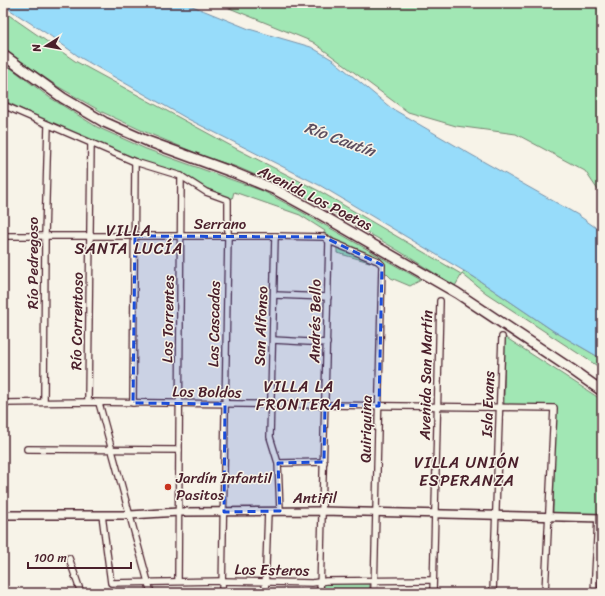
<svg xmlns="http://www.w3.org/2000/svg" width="605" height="596" font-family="Sriracha,sans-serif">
<rect width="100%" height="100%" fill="#f7f3e8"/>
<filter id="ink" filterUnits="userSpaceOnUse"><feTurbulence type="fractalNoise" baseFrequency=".025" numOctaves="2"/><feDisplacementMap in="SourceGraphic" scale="8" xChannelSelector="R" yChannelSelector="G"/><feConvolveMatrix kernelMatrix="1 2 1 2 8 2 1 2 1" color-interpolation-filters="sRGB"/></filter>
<g filter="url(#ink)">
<g fill="#a1e7b4" stroke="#768370">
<polygon points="217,3 602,3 602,196 585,171 516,134 456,126 408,112 313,42"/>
<polygon points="3,11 75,61 235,148 321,192 461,274 464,271 474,277 552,330 602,359 602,369 486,293 462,274 455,286 399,251 328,209 299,194 237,167 208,158 143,131 102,112 57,86 3,49"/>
<path d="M 3,62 L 49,97 L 97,127 L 146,149 L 263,191 L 302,212 L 421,280 L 410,286 L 391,278 L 377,264 L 337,253 C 337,241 336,237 323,234 L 325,231 L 300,215 L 234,192 L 232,199 L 48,122 L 5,101 L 6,79 L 3,79 Z"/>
<polygon points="505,337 602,400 602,516 553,514 556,406 504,407"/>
<polygon points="324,583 370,584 369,593 323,593"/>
</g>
<polygon fill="#97dcfa" stroke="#7890a7" points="3,3 185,3 249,29 311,47 333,60 391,108 470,154 578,215 602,232 602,359 552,330 474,277 321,186 188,119 81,58 49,35 7,8 3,5"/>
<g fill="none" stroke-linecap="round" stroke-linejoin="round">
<g stroke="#4a1f2b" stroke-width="8">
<g id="minor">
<polyline points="3,105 135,162 181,176 206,192 228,200 228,236 222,593"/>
<polyline points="3,127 4,84"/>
<polyline points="3,236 275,236 324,237 329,241 378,261 382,265 374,593"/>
<polyline points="275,236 270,437 278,463 280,511"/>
<polyline points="274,295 328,297"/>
<polyline points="273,340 327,343"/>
<polyline points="44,402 45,236 48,125"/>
<polyline points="88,402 91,143"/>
<polyline points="3,403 88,402 554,408 545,593"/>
<polyline points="99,403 151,593"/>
<polyline points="133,403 135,162"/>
<polyline points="27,449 179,450"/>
<polyline points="278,463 324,462"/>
<polyline points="102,515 111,583 222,581 312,583 326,581 433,580"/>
<polyline points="69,558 81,593"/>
<polyline points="178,581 181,176"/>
<polyline points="265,593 268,511"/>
<polyline points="320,593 329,241"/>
<polyline points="433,593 440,301"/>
<polyline points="493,593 502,337"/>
<polyline points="594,593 598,518"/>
</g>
</g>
<g stroke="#4a1f2b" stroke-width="10">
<polyline id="tertiary" points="3,515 130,515 179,512 323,511 602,518"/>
</g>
<g stroke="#4a1f2b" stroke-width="12">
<polyline id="primary" points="3,55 63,98 104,122 147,141 232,172 276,190 318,213 457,293 571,369 602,391"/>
</g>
<use href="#minor" stroke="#f7f3e8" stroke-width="5.5"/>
<use href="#tertiary" stroke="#f7f3e8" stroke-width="7"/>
<use href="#primary" stroke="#f7f3e8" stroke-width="9"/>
</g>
</g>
<path fill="#1d4ed8" fill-opacity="0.2" stroke="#1d4ed8" stroke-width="3" stroke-dasharray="8 5" stroke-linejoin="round" d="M 135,236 L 324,237 L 382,265 L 379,406 L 325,405 L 324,462 L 278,463 L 280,511 L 224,512 L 225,404 L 133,403 Z"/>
<circle fill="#c8321e" stroke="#f7f3e8" stroke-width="1.5" cx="168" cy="487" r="4"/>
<g text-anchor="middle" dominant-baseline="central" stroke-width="3" stroke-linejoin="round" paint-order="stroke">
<g font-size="15" fill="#4a1f2b" stroke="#f7f3e8">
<text transform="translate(315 198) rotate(27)">Avenida Los Poetas</text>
<text x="220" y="224">Serrano</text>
<text transform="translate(33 263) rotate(-90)">Río Pedregoso</text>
<text transform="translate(168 319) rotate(-89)">Los Torrentes</text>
<text transform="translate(77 321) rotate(-89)">Río Correntoso</text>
<text transform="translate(315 321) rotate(-89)">Andrés Bello</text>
<text transform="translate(214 324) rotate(-89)">Las Cascadas</text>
<text transform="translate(261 326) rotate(-88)">San Alfonso</text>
<text transform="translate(426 375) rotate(-89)">Avenida San Martín</text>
<text transform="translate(207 392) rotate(1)">Los Boldos</text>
<text transform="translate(488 404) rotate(-88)">Isla Evans</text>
<text transform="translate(366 429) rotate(-89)">Quiriquina</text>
<text x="315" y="498">Antifil</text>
<text transform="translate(272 570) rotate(1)">Los Esteros</text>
</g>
<g font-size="15" fill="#4a1f2b" stroke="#f7f3e8" text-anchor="start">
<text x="176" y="478">Jardín Infantil<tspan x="176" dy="17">Pasitos</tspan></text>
</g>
<g font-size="16" font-style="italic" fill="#5d4e5f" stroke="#f7f3e8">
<text transform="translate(340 139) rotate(20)">Río Cautín</text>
</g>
<g font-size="16" letter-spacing="1" fill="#4a1f2b" stroke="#f7f3e8">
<text x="129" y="230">VILLA<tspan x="129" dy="18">SANTA LUCÍA</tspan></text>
<text x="299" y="386">VILLA LA<tspan x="299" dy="18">FRONTERA</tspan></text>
<text x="467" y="462">VILLA UNIÓN<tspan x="467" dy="18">ESPERANZA</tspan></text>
</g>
</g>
<rect width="605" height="596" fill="none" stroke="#f7f3e8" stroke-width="16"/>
<rect x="8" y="8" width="589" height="580" fill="none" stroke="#4a1f2b" stroke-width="1.5" filter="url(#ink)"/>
<g transform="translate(46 46) rotate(259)" stroke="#f7f3e8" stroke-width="3" paint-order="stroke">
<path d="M0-3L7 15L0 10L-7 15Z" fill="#4a1f2b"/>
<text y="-6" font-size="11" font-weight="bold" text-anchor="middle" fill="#4a1f2b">N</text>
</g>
<path d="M28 562v6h103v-6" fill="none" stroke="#4a1f2b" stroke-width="2"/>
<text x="34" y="562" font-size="12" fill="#4a1f2b" stroke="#f7f3e8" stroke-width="3" paint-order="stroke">100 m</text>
</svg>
